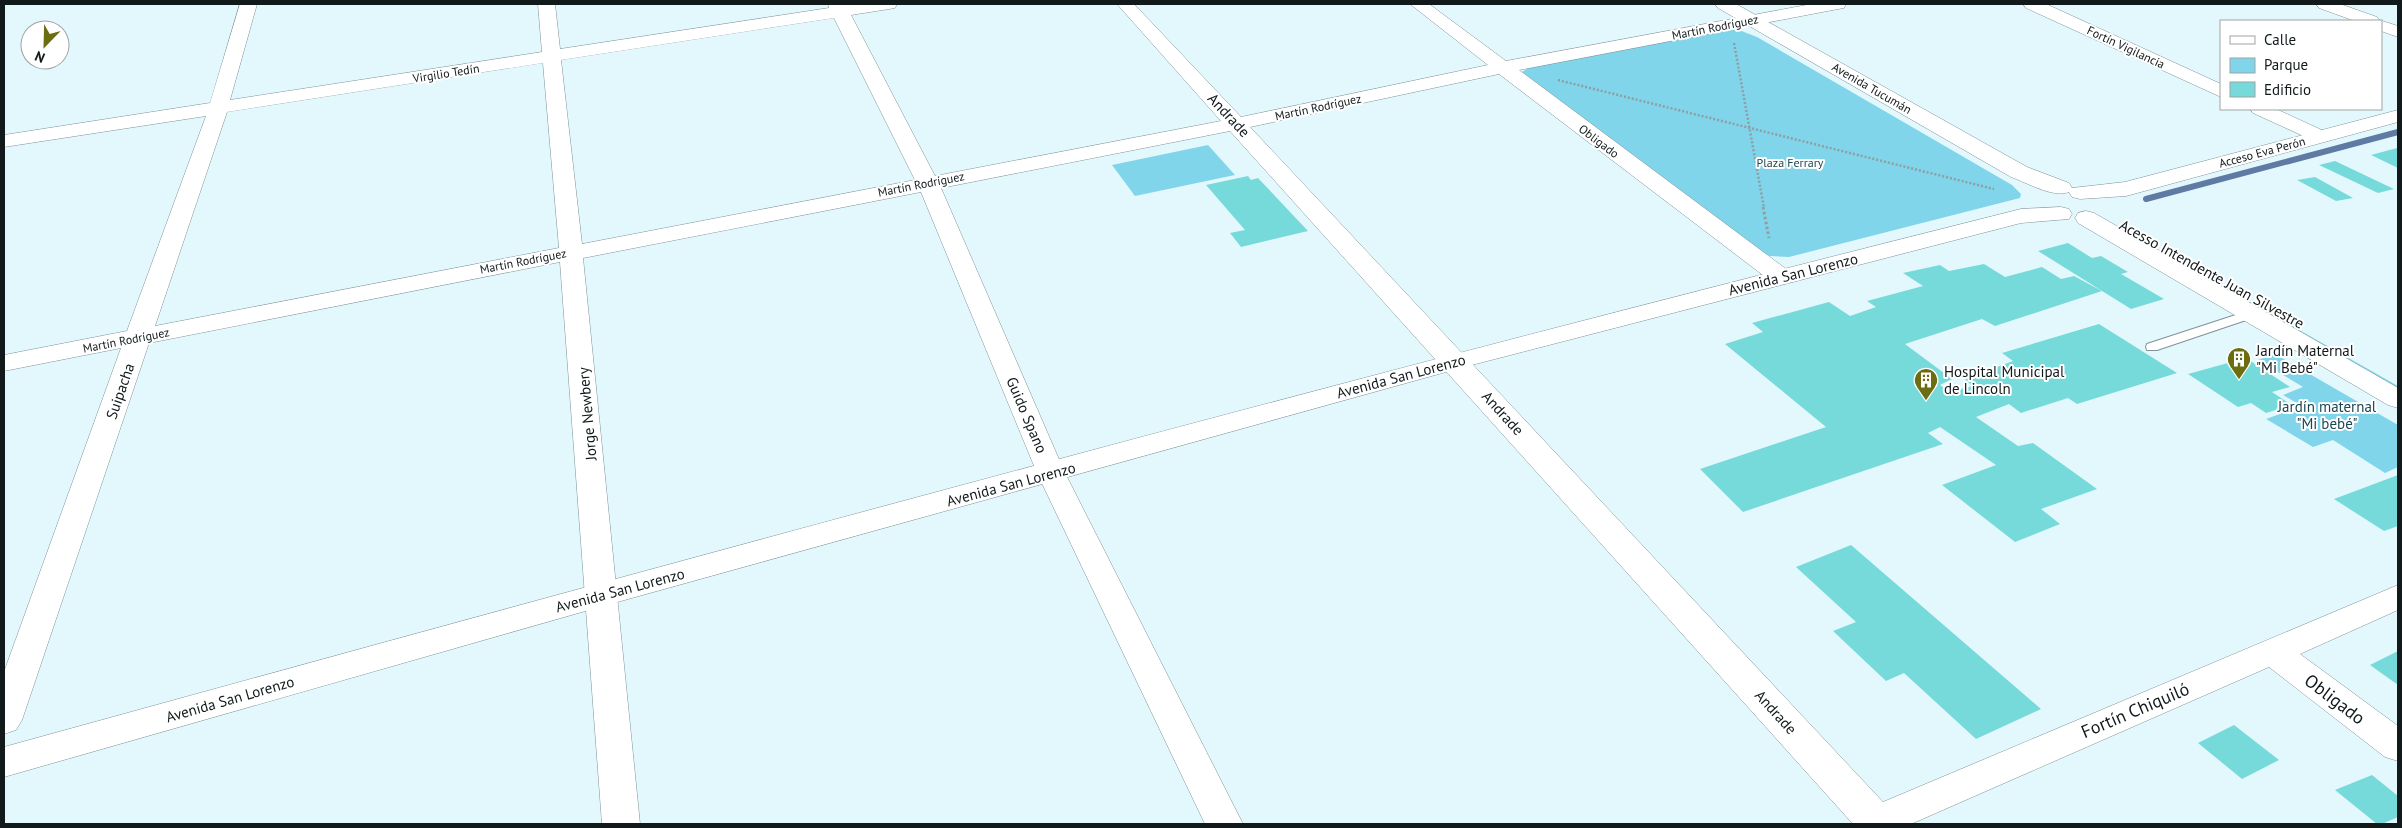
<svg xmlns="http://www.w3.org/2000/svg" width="2402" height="828" font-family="'PT Sans',sans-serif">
<rect width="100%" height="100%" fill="#e3f8fd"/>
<g fill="#80d5eb">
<polygon points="1729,29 1739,30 1757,37 2012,185 2021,194 2020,198 1789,257 1770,256 1762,253 1522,72 1530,67"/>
<polygon points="1208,145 1235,175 1135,196 1112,165"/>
<polygon points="2123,230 2398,386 2398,389 2120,231"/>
<polygon points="2275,354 2398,425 2398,467 2385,473 2333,440 2313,447 2266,419 2302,406 2283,395 2303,387 2258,360"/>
</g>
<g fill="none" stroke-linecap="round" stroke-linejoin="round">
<polyline stroke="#5f7ba4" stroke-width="6" points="2146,199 2398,132"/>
</g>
<g fill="#76dada">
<polygon points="2397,148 2398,168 2371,155"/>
<polygon points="2335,161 2394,189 2378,193 2319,165"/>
<polygon points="1248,176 1251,180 1258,178 1308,231 1241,247 1230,233 1245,230 1206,185"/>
<polygon points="2315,177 2353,198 2336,201 2297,180"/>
<polygon points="2068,243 2092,258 2101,256 2128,272 2121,274 2164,299 2131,309 2038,251"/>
<polygon points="1984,264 2005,277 2042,267 2061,279 2074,276 2102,291 1995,326 1982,319 1905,344 1952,379 1940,385 1950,392 1972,386 1965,379 2013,361 2002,353 2099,324 2177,373 2077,404 2068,398 2021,413 2009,404 1976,417 2018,446 2033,443 2097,489 2041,509 2060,524 2015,542 1942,485 1996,465 1940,427 1928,433 1943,444 1743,512 1700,469 1826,427 1725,344 1763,332 1752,323 1829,302 1850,316 1876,307 1867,301 1923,286 1903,273 1940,265 1949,271"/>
<polygon points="2246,358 2290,387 2272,392 2292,405 2266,413 2251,403 2238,407 2188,374"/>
<polygon points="2398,475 2398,526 2384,531 2334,499"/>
<polygon points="1851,545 2041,709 1976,739 1904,673 1886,681 1833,631 1856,622 1796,567"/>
<polygon points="2398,651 2398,685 2370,665"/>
<polygon points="2234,725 2279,760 2242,779 2198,743"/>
<polygon points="2372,775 2398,796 2398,817 2382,824 2377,824 2335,790"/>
</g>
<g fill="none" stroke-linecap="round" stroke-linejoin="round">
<g stroke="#7f9297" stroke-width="2">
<polygon id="lane" points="2251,310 2255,311 2257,314 2255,317 2157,350 2147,350 2146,347 2147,344"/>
</g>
<g stroke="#7f9297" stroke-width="1">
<g id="street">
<path d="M 240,4 L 257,4 L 230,100 L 542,52 L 538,4 L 555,4 L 560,49 L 829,8 L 828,4 L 845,5 L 897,4 L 895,8 L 889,9 L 851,15 L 935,176 L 1221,121 L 1117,4 L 1134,4 L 1241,117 L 1488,65 L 1410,4 L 1429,4 L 1506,61 L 1812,4 L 1846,4 L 1844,8 L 1838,9 L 1519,70 L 1790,272 L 1793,277 L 1790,282 L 1781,284 L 1772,282 L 1499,74 L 1250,127 L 1883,802 L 2398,585 L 2398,610 L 2300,654 L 2398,726 L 2398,761 L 2385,757 L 2269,667 L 1911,824 L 1853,824 L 1230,131 L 941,188 L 1065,473 L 1243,824 L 1205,824 L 1037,473 L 921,192 L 583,258 L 640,824 L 602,824 L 560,262 L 149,343 L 22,720 L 16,730 L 4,734 L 4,672 L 121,348 L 4,371 L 4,355 L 127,331 L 206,116 L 4,147 L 4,135 L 210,103 ZM 834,18 L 915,180 L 582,244 L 561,60 ZM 543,63 L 559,248 L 155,326 L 227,112 Z"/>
<polygon points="2023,4 2046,4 2221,84 2221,97 2026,8"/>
<polygon points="2316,4 2340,4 2377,17 2379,20 2398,26 2398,37 2381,31 2381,21 2355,21 2319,8"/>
<polygon points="2250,109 2276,109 2326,132 2329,136 2326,140 2319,142 2312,140 2253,113"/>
</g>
</g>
<g stroke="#7f9297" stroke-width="1">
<g id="secondary">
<path d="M 1715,4 L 1736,4 L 2027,167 L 2069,183 L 2072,188 L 2125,182 L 2398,110 L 2398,122 L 2126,196 L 2080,199 L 2072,197 L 2069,192 C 2052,198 2028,183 2011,177 L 1718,8 Z"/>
<path d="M 2061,207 L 2069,209 L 2072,214 L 2069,219 L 2021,223 L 1464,367 L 603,606 L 4,777 L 4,747 C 675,562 1346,378 2021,209 Z"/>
<polygon points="2086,211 2094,213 2398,388 2398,408 2388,405 2078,223 2075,218 2078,213"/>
</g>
</g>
<g stroke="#8e9ea2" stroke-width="2.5" stroke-dasharray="2 2" stroke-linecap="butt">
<polyline points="1734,43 1764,208"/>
<polyline points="1558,80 1994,189"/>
</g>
<polyline stroke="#8e9ea2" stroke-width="3" stroke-dasharray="2.5 2.5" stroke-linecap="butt" points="1763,207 1769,238"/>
<use href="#lane" fill="#fff" fill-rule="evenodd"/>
<use href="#street" fill="#fff" fill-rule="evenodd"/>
<use href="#secondary" fill="#fff" fill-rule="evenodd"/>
</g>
<defs>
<g id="building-pin" transform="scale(1.25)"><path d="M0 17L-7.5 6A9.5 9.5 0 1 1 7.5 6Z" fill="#6b6d10" stroke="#fff"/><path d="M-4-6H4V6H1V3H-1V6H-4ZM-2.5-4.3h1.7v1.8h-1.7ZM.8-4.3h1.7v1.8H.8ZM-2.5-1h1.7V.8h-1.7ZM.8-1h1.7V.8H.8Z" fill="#fff"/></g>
</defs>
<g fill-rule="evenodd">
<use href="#building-pin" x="2239" y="359"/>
<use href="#building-pin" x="1926" y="380"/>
</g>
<g text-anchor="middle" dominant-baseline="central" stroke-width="4" stroke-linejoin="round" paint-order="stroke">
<g font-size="12" fill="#11191b" stroke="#fff">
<text transform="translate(1715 27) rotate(-11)">Martín Rodríguez</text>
<text transform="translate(2126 47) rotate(25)">Fortín Vigilancia</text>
<text transform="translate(446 73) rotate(-9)">Virgilio Tedín</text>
<text transform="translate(1872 88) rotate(30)">Avenida Tucumán</text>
<text transform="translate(1318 107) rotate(-12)">Martín Rodríguez</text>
<text transform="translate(1599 141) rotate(37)">Obligado</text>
<text transform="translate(2262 152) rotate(-15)">Acceso Eva Perón</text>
<text transform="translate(921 184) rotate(-11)">Martín Rodríguez</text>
<text transform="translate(523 261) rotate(-11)">Martín Rodríguez</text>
<text transform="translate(126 340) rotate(-11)">Martín Rodríguez</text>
</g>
<g font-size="12" fill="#1c4651" stroke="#fff">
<text x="1790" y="162">Plaza Ferrary</text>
</g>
<g font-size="15" fill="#11191b" stroke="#fff">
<text transform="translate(1229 115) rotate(47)">Andrade</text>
<text transform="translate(1793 274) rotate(-14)">Avenida San Lorenzo</text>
<text transform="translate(2212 274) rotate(29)">Acesso Intendente Juan Silvestre</text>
<text transform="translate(1401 376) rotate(-15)">Avenida San Lorenzo</text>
<text transform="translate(120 391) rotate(-71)">Suipacha</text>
<text transform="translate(1503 413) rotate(48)">Andrade</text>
<text transform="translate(587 414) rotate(-95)">Jorge Newbery</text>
<text transform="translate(1027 415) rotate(67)">Guido Spano</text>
<text transform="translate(1011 484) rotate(-15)">Avenida San Lorenzo</text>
<text transform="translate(620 590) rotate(-15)">Avenida San Lorenzo</text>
<text transform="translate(230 699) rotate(-16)">Avenida San Lorenzo</text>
<text transform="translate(1776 712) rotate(48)">Andrade</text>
</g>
<g font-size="15" fill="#11191b" stroke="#fff" text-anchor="start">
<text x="2256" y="350">Jardín Maternal<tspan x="2256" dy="17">"Mi Bebé"</tspan></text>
<text x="1944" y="371">Hospital Municipal<tspan x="1944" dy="17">de Lincoln</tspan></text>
</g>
<g font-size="15" fill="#1c4651" stroke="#fff">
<text x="2327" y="406">Jardín maternal<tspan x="2327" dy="17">"Mi bebé"</tspan></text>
</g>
<g font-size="18" fill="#11191b" stroke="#fff">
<text transform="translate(2335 699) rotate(37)">Obligado</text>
<text transform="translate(2135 710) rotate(-23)">Fortín Chiquiló</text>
</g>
</g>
<rect width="2402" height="828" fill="none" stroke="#11191b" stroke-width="10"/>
<rect x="2220" y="20" width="162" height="90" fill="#ffffff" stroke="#a0a3a4"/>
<rect x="2230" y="36" width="25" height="8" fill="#ffffff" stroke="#a0a3a4"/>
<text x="2264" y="45" font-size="15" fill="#11191b">Calle</text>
<rect x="2230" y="58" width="25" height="15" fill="#80d5eb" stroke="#a0a3a4"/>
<text x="2264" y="70" font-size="15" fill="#11191b">Parque</text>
<rect x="2230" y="82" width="25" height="15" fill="#76dada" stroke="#a0a3a4"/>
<text x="2264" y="95" font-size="15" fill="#11191b">Edificio</text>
<g transform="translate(45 45) rotate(203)"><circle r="24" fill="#ffffff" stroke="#a0a3a4"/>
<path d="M0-4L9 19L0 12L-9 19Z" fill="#6b6d10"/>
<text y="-8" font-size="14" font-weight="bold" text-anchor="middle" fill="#11191b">N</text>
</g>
</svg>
